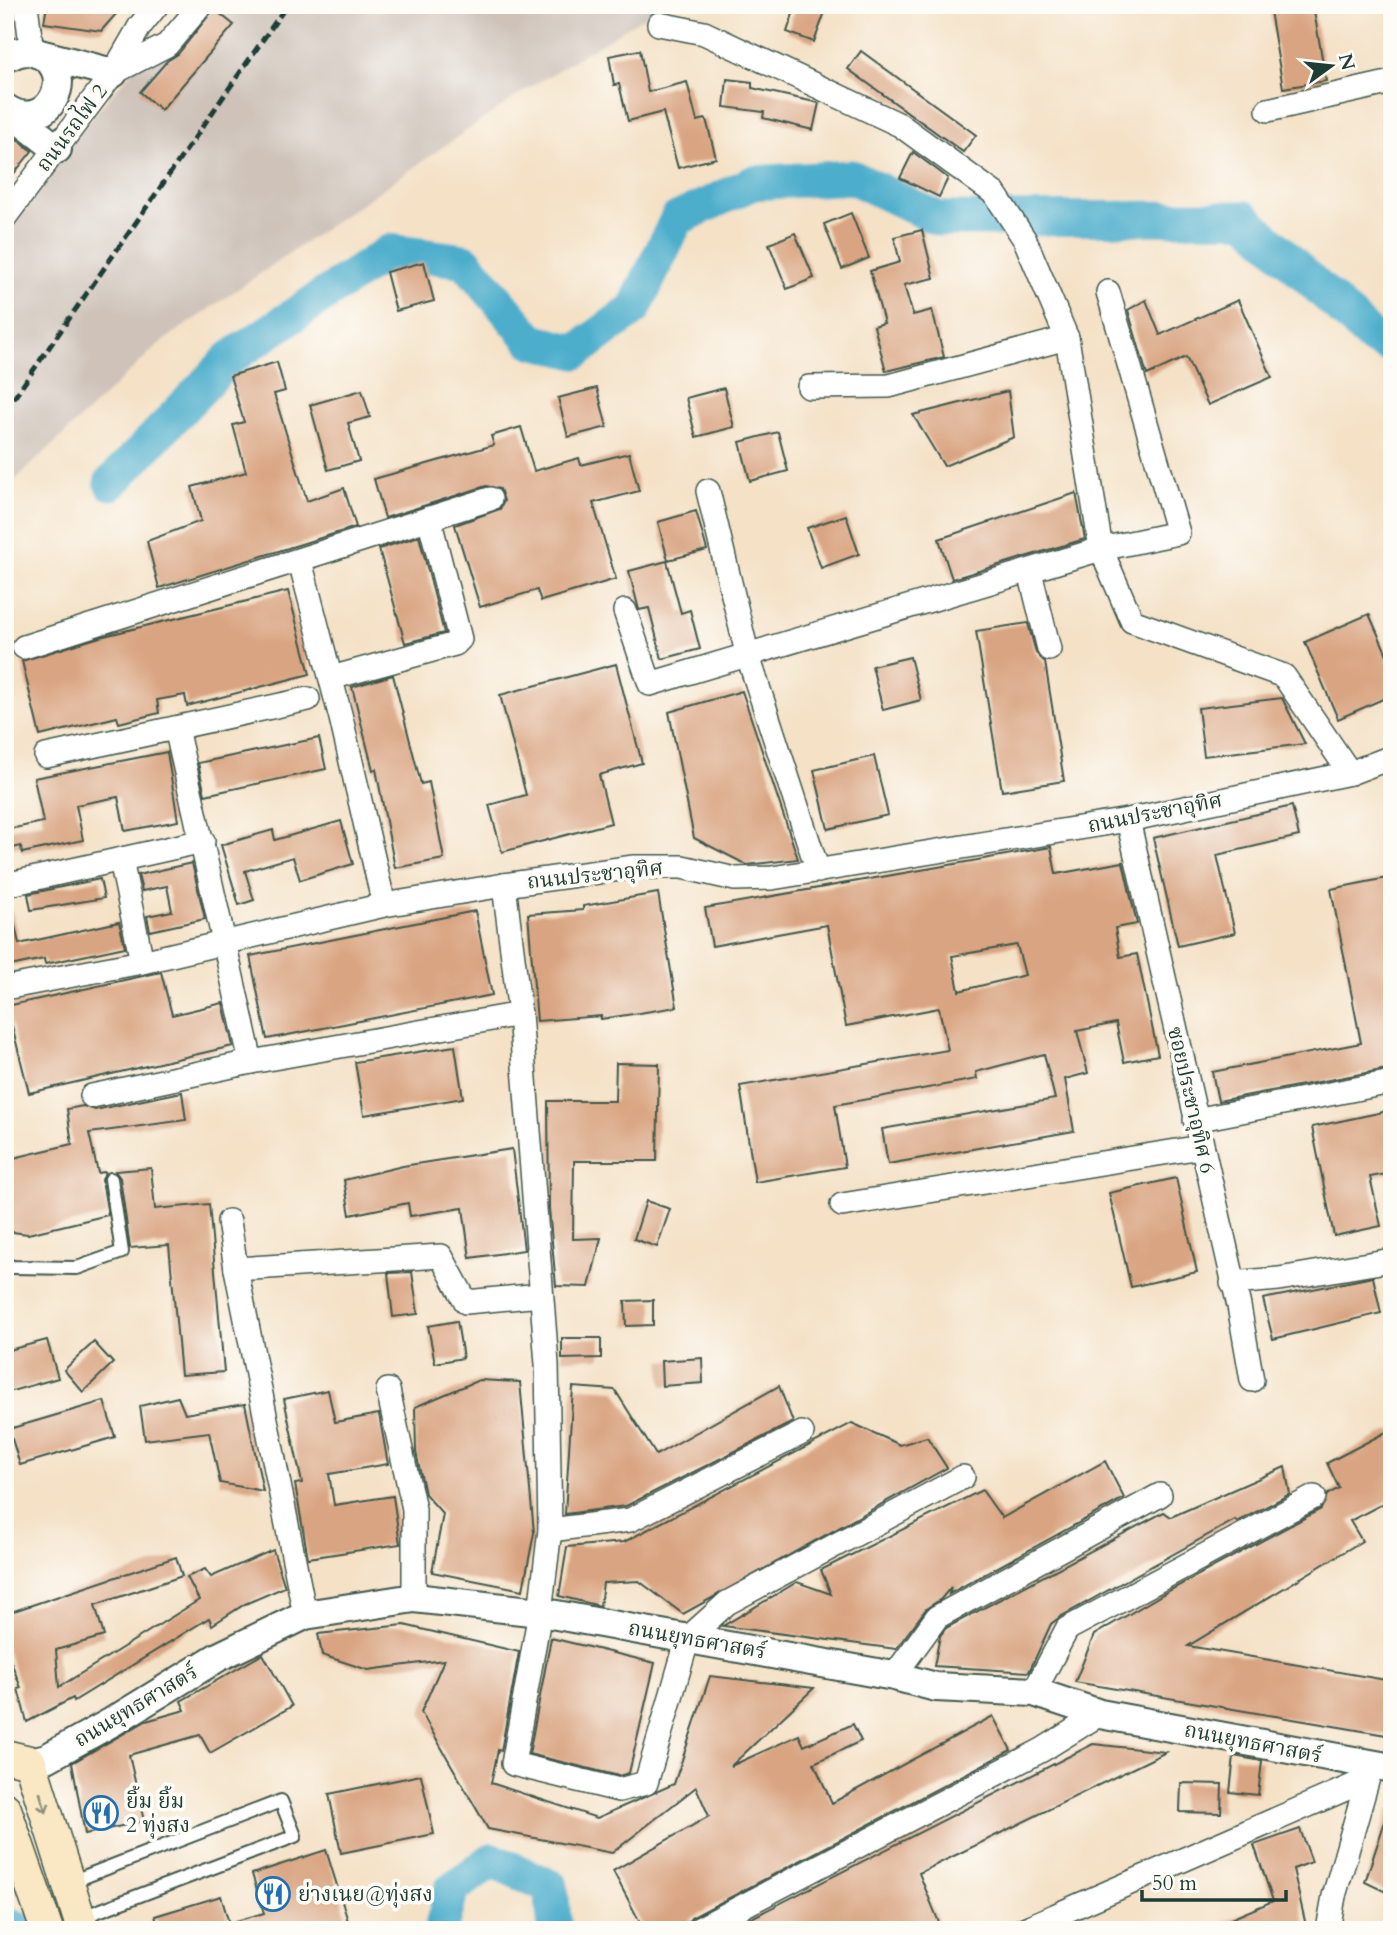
<svg xmlns="http://www.w3.org/2000/svg" width="1397" height="1935" font-family="Cardo,'Noto Serif Thai',serif">
<rect width="100%" height="100%" fill="#fdfcf7"/>
<filter id="ink" filterUnits="userSpaceOnUse"><feTurbulence type="fractalNoise" baseFrequency=".0143" numOctaves="2"/><feDisplacementMap in="SourceGraphic" scale="14" xChannelSelector="R" yChannelSelector="G"/><feConvolveMatrix kernelMatrix="1 2 1 2 8 2 1 2 1" color-interpolation-filters="sRGB"/></filter>
<filter id="wash" filterUnits="userSpaceOnUse"><feTurbulence type="fractalNoise" baseFrequency=".00686" numOctaves="4" result="noise"/><feDisplacementMap in="SourceGraphic" scale="28" xChannelSelector="R" yChannelSelector="G"/><feGaussianBlur stdDeviation="1.57" result="paint"/><feColorMatrix in="noise" values="0 0 0 0 0 0 0 0 0 0 0 0 0 0 0 0 0 1.4 0 .05"/><feComposite in="paint" operator="in"/></filter>
<g filter="url(#wash)">
<rect width="100%" height="100%" fill="#f4e1c6"/>
<polygon fill="#cec2b9" points="189,5 663,5 521,93 160,343 5,490 5,218"/>
<g fill="none" stroke-linecap="round" stroke-linejoin="round">
<g stroke="#4daecc" stroke-width="35">
<polyline points="111,483 230,358 390,251 465,261 532,341 576,352 634,309 677,219 753,183 852,177 939,219 1245,218 1372,338 1392,347"/>
<polyline points="5,1923 23,1930"/>
<polyline points="441,1930 452,1889 492,1860 551,1887 555,1930"/>
</g>
</g>
<g id="blocks">
<g fill="#d9a481" fill-rule="evenodd">
<polygon points="47,5 124,5 101,31 44,23"/>
<polygon points="796,5 807,5 825,12 814,42 787,32"/>
<polygon points="1269,5 1313,5 1326,81 1283,88"/>
<polygon points="214,9 234,25 161,110 140,92 167,61 178,54"/>
<polygon points="640,50 648,92 687,82 697,121 706,119 716,158 678,168 663,112 628,121 619,84 614,85 609,56"/>
<polygon points="861,51 976,135 963,152 848,69"/>
<polygon points="727,79 752,82 752,88 819,103 813,130 763,118 764,112 724,107"/>
<polygon points="5,130 32,151 5,185"/>
<polygon points="913,152 948,178 939,197 900,178"/>
<polygon points="851,213 869,258 842,269 824,224"/>
<polygon points="922,230 934,278 904,285 913,315 932,310 944,357 886,371 874,326 884,323 870,271 900,262 894,237"/>
<polygon points="795,233 814,278 787,289 769,244"/>
<polygon points="424,262 434,301 396,311 386,272"/>
<polygon points="1146,300 1160,335 1238,300 1272,377 1208,405 1186,357 1147,375 1128,310"/>
<polygon points="277,362 285,391 274,394 307,501 344,488 356,527 159,588 147,541 201,521 192,487 246,472 233,425 244,422 230,376"/>
<polygon points="597,388 607,427 568,437 558,398"/>
<polygon points="724,388 734,427 696,437 686,398"/>
<polygon points="362,390 370,417 348,423 359,461 328,470 310,405"/>
<polygon points="1008,391 1014,437 944,466 913,415"/>
<polygon points="521,427 534,471 579,458 581,465 629,453 639,491 593,503 616,579 541,601 537,590 480,607 455,525 500,509 504,501 500,489 486,486 385,518 374,479 494,445 491,436"/>
<polygon points="778,432 788,471 750,481 740,442"/>
<polygon points="1076,493 1085,539 952,579 939,539"/>
<polygon points="696,511 707,550 668,560 658,522"/>
<polygon points="846,515 859,554 821,568 807,528"/>
<polygon points="419,536 444,633 405,643 379,549"/>
<polygon points="667,561 681,613 690,610 700,649 662,659 649,608 639,610 629,571"/>
<polygon points="288,591 310,674 187,706 185,695 157,700 159,713 119,723 117,717 40,736 22,661 100,637"/>
<polygon points="1369,614 1392,666 1392,695 1338,719 1305,642"/>
<polygon points="1028,623 1036,653 1045,662 1064,781 1002,791 976,631"/>
<polygon points="910,657 921,700 883,710 872,666"/>
<polygon points="616,664 642,763 599,775 611,823 502,852 489,805 526,795 500,695"/>
<polygon points="393,675 421,784 429,782 444,859 395,868 376,769 373,770 352,687"/>
<polygon points="742,691 798,859 747,865 694,838 669,712"/>
<polygon points="1282,698 1305,744 1204,756 1198,708"/>
<polygon points="319,738 326,769 205,795 198,763"/>
<polygon points="167,752 178,821 125,831 118,797 76,805 83,840 22,853 21,846 5,850 5,830 43,822 34,778"/>
<polygon points="874,756 888,815 828,829 814,770"/>
<polygon points="1292,806 1299,836 1217,855 1235,933 1178,946 1153,838"/>
<polygon points="341,821 353,864 300,880 293,857 245,871 254,900 239,905 221,845 273,830 275,840"/>
<path d="M 1051,847 L 1056,874 L 1123,862 L 1137,924 L 1115,928 L 1120,957 L 1137,954 L 1158,1055 L 1124,1062 L 1116,1023 L 1077,1031 L 1088,1073 L 1065,1079 L 1074,1131 L 888,1164 L 882,1129 L 1055,1099 L 1044,1054 L 976,1072 L 977,1079 L 835,1105 L 845,1167 L 755,1182 L 740,1086 L 948,1050 L 939,1008 L 846,1026 L 827,925 L 712,946 L 705,908 ZM 1017,945 L 1025,975 L 959,991 L 952,956 Z"/>
<polygon points="192,863 205,919 150,931 147,916 172,911 167,886 142,891 138,875"/>
<polygon points="1392,877 1392,1068 1218,1101 1212,1072 1361,1043 1331,889"/>
<polygon points="100,879 104,898 31,910 28,894"/>
<polygon points="658,893 677,1007 601,1019 601,1016 537,1021 528,914 583,910 583,906"/>
<polygon points="475,911 492,995 267,1039 250,956"/>
<polygon points="12,912 19,944 119,922 125,947 45,964 44,959 5,967 5,913"/>
<polygon points="161,972 172,1015 223,1003 233,1046 29,1093 7,1006"/>
<polygon points="455,1046 463,1098 364,1115 355,1062"/>
<polygon points="616,1063 659,1064 657,1161 574,1161 573,1239 601,1238 589,1287 556,1286 549,1208 548,1101 615,1101"/>
<polygon points="182,1092 186,1120 89,1133 98,1173 105,1172 102,1180 108,1215 28,1234 5,1231 5,1160 72,1144 67,1109 83,1106 95,1110"/>
<polygon points="1388,1111 1392,1128 1392,1173 1370,1177 1381,1226 1334,1236 1312,1127"/>
<polygon points="512,1149 524,1250 470,1258 463,1208 410,1216 408,1203 350,1215 344,1180 403,1166"/>
<polygon points="151,1168 155,1209 209,1204 224,1372 181,1375 169,1245 130,1248 120,1178 115,1171"/>
<polygon points="1176,1178 1197,1272 1131,1287 1109,1193"/>
<polygon points="646,1201 670,1209 657,1247 634,1239"/>
<polygon points="412,1272 418,1314 393,1317 388,1273"/>
<polygon points="1373,1277 1381,1313 1273,1339 1263,1299"/>
<polygon points="653,1300 653,1325 626,1326 625,1301"/>
<polygon points="457,1321 463,1358 435,1363 428,1326"/>
<polygon points="562,1338 601,1338 601,1358 562,1359"/>
<polygon points="47,1340 58,1378 5,1393 5,1351"/>
<polygon points="94,1342 113,1363 83,1392 64,1370"/>
<polygon points="702,1358 703,1383 662,1386 661,1361"/>
<polygon points="479,1380 520,1382 534,1533 523,1590 432,1572 443,1514 425,1494 416,1452 415,1407"/>
<polygon points="779,1386 793,1422 626,1506 565,1514 573,1387 615,1390 656,1455"/>
<polygon points="328,1390 335,1422 379,1414 388,1464 329,1474 334,1505 393,1496 400,1544 308,1558 295,1484 302,1483 284,1399"/>
<polygon points="178,1397 185,1414 245,1404 263,1491 220,1483 209,1432 145,1440 140,1406"/>
<polygon points="104,1401 115,1437 20,1465 9,1429"/>
<polygon points="852,1423 900,1445 927,1437 947,1468 683,1614 639,1581 603,1583 600,1606 559,1596 567,1547 624,1542"/>
<polygon points="1392,1429 1392,1499 1350,1521 1362,1541 1188,1646 1392,1681 1392,1736 1075,1682 1094,1635 1163,1594 1321,1509 1327,1495 1339,1488 1327,1463"/>
<polygon points="1105,1461 1124,1498 949,1594 951,1587 941,1599 926,1609 896,1649 723,1626 797,1582 831,1594 821,1570 982,1490 1002,1518"/>
<polygon points="1285,1467 1290,1494 1237,1522 1235,1520 1060,1617 1051,1624 1029,1672 934,1666 940,1636 946,1628 1164,1512 1171,1517"/>
<polygon points="273,1550 285,1587 245,1604 212,1625 209,1618 74,1701 73,1698 27,1722 18,1689 21,1688 5,1646 5,1614 176,1557 182,1576 95,1605 104,1636 56,1650 59,1687 199,1600 187,1577 205,1569 211,1577"/>
<polygon points="404,1625 519,1652 501,1751 498,1750 491,1783 597,1818 674,1784 710,1676 814,1688 731,1766 799,1735 804,1746 853,1724 861,1741 814,1763 832,1803 993,1716 1011,1750 691,1918 683,1930 644,1930 613,1871 709,1816 696,1787 612,1853 488,1829 421,1712 444,1660 368,1670 322,1655 318,1634"/>
<polygon points="551,1638 655,1663 629,1773 619,1776 529,1754"/>
<polygon points="263,1654 292,1706 210,1753 200,1735 129,1755 144,1821 85,1834 72,1763 146,1721 185,1710 181,1701"/>
<polygon points="1093,1744 1166,1752 919,1873 942,1930 728,1930"/>
<polygon points="1234,1756 1262,1761 1258,1795 1230,1792"/>
<polygon points="421,1775 434,1834 341,1853 329,1794"/>
<polygon points="1181,1783 1222,1784 1221,1813 1180,1812"/>
<polygon points="1389,1809 1392,1809 1392,1895 1365,1882"/>
<polygon points="1300,1829 1312,1862 1293,1869 1307,1930 1205,1930 1273,1901 1254,1845"/>
<polygon points="326,1850 348,1921 319,1930 159,1930 155,1916 221,1896 229,1923 264,1913 252,1874"/>
</g>
</g>
</g>
<g filter="url(#ink)">
<use href="#blocks" fill-opacity="0" stroke="#3f564a" stroke-width="2"/>
<g fill="none" stroke-linecap="round" stroke-linejoin="round">
<g stroke="#3f564a" stroke-width="16">
<g id="service">
<polyline points="5,1264 13,1267 77,1268 122,1252 111,1179"/>
<polyline points="68,1883 281,1801 295,1836 80,1918"/>
</g>
</g>
<g stroke="#3f564a" stroke-width="26">
<g id="minor">
<polyline points="26,5 32,52"/>
<polyline points="659,24 704,33 900,125 995,194 1025,240 1067,338 1101,549 1132,621 1284,676 1350,773"/>
<polyline points="113,73 167,45 201,5"/>
<polyline points="1268,110 1392,82"/>
<polyline points="5,217 113,73 140,26 157,5"/>
<polyline points="809,387 889,386 1067,338"/>
<polyline points="708,491 747,653 818,871"/>
<polyline points="300,561 341,718 384,905"/>
<polyline points="1030,572 1049,649"/>
<polyline points="625,611 650,684 1101,549 1178,533 1108,292"/>
<polyline points="24,647 490,499"/>
<polyline points="331,678 455,644 460,639 429,518"/>
<polyline points="176,728 251,1062"/>
<polyline points="46,756 308,699"/>
<polyline points="1128,820 1239,1306 1252,1380"/>
<polyline points="121,860 142,962"/>
<polyline points="5,885 203,841"/>
<polyline points="504,885 520,1014 547,1364 550,1530 540,1612 513,1764 619,1790 646,1783 688,1638 727,1603 963,1477"/>
<polyline points="5,988 142,962 384,905 504,885 634,867 682,867 735,879 772,878 1128,820 1350,773 1392,757"/>
<polyline points="92,1096 251,1062 520,1014"/>
<polyline points="1195,1120 1392,1082"/>
<polyline points="842,1205 1201,1147"/>
<polyline points="229,1221 236,1269"/>
<polyline points="1232,1283 1279,1279 1392,1260"/>
<polyline points="388,1390 414,1509 414,1598"/>
<polyline points="550,1530 630,1520 802,1433"/>
<polyline points="305,1615 236,1269 441,1256 466,1302 541,1295"/>
<polyline points="894,1676 937,1617 1160,1495"/>
<polyline points="1034,1692 1067,1629 1314,1497"/>
<polyline points="697,1930 1042,1750 1100,1714"/>
<polyline points="1022,1930 1366,1780"/>
<polyline points="1328,1930 1334,1896 1370,1771"/>
</g>
</g>
<g stroke="#3f564a" stroke-width="32">
<g id="tertiary">
<polyline points="36,53 113,73"/>
<path d="M 5,59 C 15,52 26,49 37,53 C 81,70 48,138 5,108"/>
<polyline points="7,110 57,149"/>
<polyline points="30,1762 47,1758 112,1722 218,1657 305,1615 414,1598 540,1612 894,1676 936,1687 1034,1692 1100,1714 1392,1768"/>
</g>
</g>
<g stroke="#3f564a" stroke-width="35">
<g id="secondary">
<polyline points="5,1756 30,1762 83,1930"/>
<polyline points="5,1809 47,1930"/>
</g>
</g>
<use href="#service" stroke="#fff" stroke-width="12"/>
<use href="#minor" stroke="#fff" stroke-width="23"/>
<use href="#tertiary" stroke="#fff" stroke-width="28"/>
<use href="#secondary" stroke="#fae7c3" stroke-width="32"/>
<polyline stroke="#1f3d34" stroke-width="5" stroke-dasharray="10 5" stroke-linecap="butt" points="5,411 287,5"/>
</g>
<defs><path id="oneway-shaft" d="M-6 0H5M1.5-3L5.5 0L1.5 3" fill="none" stroke-width="1.6" stroke-linecap="round" stroke-linejoin="round" transform="scale(1.75)"/></defs>
<use stroke="#8c927c" href="#oneway-shaft" transform="translate(43 1803) rotate(73)"/>
</g>
<defs>
<g id="restaurant-ring" transform="scale(1.75)"><circle r="9.5" fill="#fdfcf7" stroke="#1f6fb2" stroke-width="1.5"/><path d="M-5-6h1v4h1v-4h1v4h1v-4h1v5L-1.5 .5V6h-2V.5L-5-1ZM5-6V6H3V1.5H1.5Q1.5-4 5-6Z" fill="#1f6fb2"/></g>
</defs>
<g fill-rule="evenodd">
<use href="#restaurant-ring" x="101" y="1813"/>
<use href="#restaurant-ring" x="273" y="1894"/>
</g>
<g text-anchor="middle" dominant-baseline="central" stroke-width="7" stroke-linejoin="round" paint-order="stroke">
<g font-size="21" fill="#1f3d34" stroke="#fdfcf7">
<text transform="translate(72 128) rotate(-53)">ถนนรถไฟ 2</text>
<text transform="translate(1155 813) rotate(-11)">ถนนประชาอุทิศ</text>
<text transform="translate(595 875) rotate(-6)">ถนนประชาอุทิศ</text>
<text transform="translate(1191 1100) rotate(77)">ซอยประชาอุทิศ 6</text>
<text transform="translate(697 1640) rotate(10)">ถนนยุทธศาสตร์</text>
<text transform="translate(136 1706) rotate(-31)">ถนนยุทธศาสตร์</text>
<text transform="translate(1253 1743) rotate(11)">ถนนยุทธศาสตร์</text>
</g>
<g font-size="21" fill="#1f3d34" stroke="#fdfcf7" text-anchor="start">
<text x="126" y="1801">ยิ้ม ยิ้ม<tspan x="126" dy="24">2 ทุ่งสง</tspan></text>
<text x="298" y="1894">ย่างเนย@ทุ่งสง</text>
</g>
</g>
<rect width="1397" height="1935" fill="none" stroke="#fdfcf7" stroke-width="28"/>
<g transform="translate(1331 66) rotate(75)" stroke="#fdfcf7" stroke-width="5" paint-order="stroke">
<path d="M0-5L12 26L0 18L-12 26Z" fill="#1f3d34"/>
<text y="-10" font-size="19" font-weight="bold" text-anchor="middle" fill="#1f3d34">N</text>
</g>
<path d="M1142 1890v10h144v-10" fill="none" stroke="#1f3d34" stroke-width="3.5"/>
<text x="1152" y="1890" font-size="21" fill="#1f3d34" stroke="#fdfcf7" stroke-width="5" paint-order="stroke">50 m</text>
</svg>
